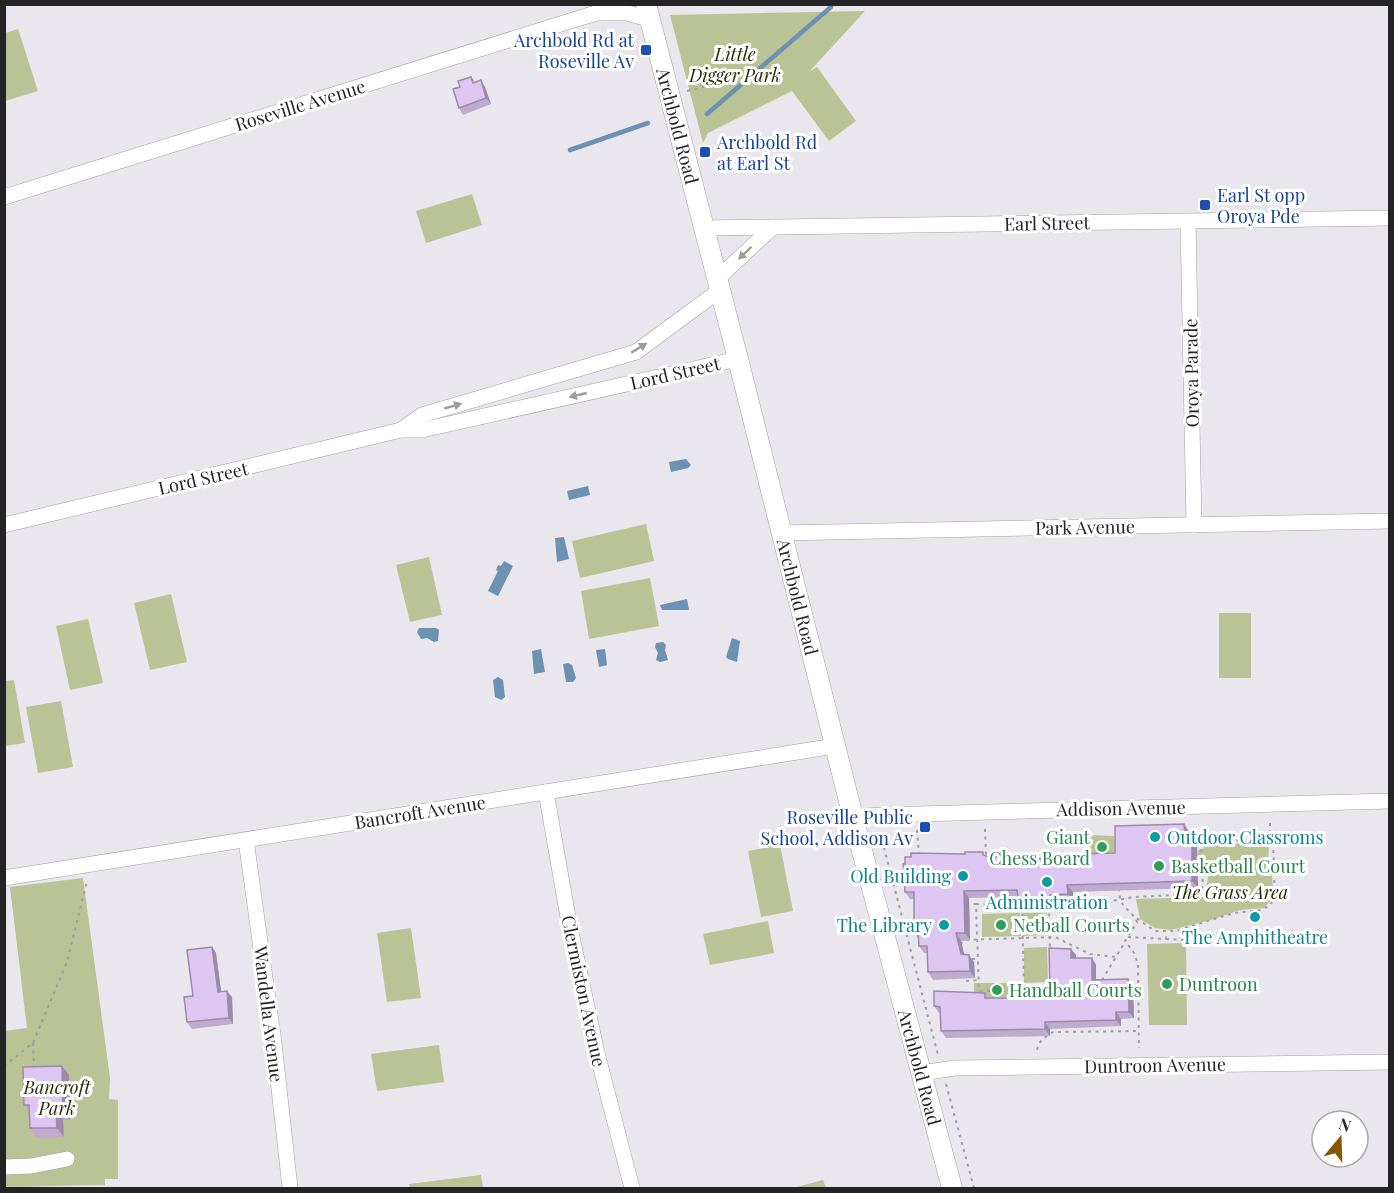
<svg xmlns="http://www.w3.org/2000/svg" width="1394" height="1193" font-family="'Playfair Display',serif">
<rect width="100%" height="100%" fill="#e9e6ed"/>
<g fill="#bac395">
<polygon points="865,11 809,72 817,67 856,121 829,141 792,91 708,133 703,143 670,15"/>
<polygon points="18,29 38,91 5,101 5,33"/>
<polygon points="472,194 482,225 426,243 416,211"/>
<polygon points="646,524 654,561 580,578 572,541"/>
<polygon points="429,557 442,615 410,622 396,565"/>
<polygon points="650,578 659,626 589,639 581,591"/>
<polygon points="171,594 187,662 150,670 134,603"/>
<rect x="1219" y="613" width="32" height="65"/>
<polygon points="88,619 103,683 70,690 56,626"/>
<polygon points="14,680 25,743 5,746 5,681"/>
<polygon points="61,701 73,767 38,773 26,707"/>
<rect x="1200" y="833" width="45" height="5"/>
<polygon points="1089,835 1114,836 1115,857 1089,858"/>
<polygon points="1269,843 1268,870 1272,870 1273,898 1264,908 1240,910 1211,920 1171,930 1155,928 1140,919 1136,899 1204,897 1209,873 1197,873 1198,850 1203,849 1205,844"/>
<polygon points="780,845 793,911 761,917 748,851"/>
<polygon points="83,878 110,1078 109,1099 118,1100 118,1179 105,1179 105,1185 5,1187 4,1031 27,1028 10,887"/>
<polygon points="1020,913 1021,936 982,937 982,914"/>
<polygon points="1023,913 1047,913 1047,935 1023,936"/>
<polygon points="768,921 774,953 710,965 703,934"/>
<polygon points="411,928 421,998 387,1002 377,933"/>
<polygon points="1186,943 1187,1025 1149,1025 1147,944"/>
<polygon points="1047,947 1048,982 1024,983 1024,948"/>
<polygon points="974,983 1019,983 1020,997 974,998"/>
<polygon points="439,1045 444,1082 377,1091 371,1054"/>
<polygon points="481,1175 483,1188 410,1188 409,1184"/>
<polygon points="823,1180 826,1188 793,1188"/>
</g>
<g fill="#6c91b2">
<polygon points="686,459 691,465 688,468 671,472 669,462"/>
<polygon points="588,486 590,495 569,500 567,491"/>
<polygon points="564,537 569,559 557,562 555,538"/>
<polygon points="504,561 513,566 498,596 488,591 498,571 496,570 498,565 501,566"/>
<polygon points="687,599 689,610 662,610 660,605"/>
<polygon points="419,628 436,628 439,630 438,641 434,642 427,638 421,639 417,632"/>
<polygon points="732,638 740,641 737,662 728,659 726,657"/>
<polygon points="663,642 666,645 665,650 668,660 660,662 656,660 658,653 655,647 656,643"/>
<polygon points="541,649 545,672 534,674 532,651"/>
<polygon points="605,649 607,665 599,667 596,650"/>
<polygon points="568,663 572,665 576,678 573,682 566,682 563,664"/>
<polygon points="498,677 503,680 505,697 501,700 495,697 493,680"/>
</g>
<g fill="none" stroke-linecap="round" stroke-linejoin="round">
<g stroke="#6c91b2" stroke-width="4.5">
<polyline points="707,114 831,7"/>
<polyline points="570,150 648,123"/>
</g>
<g stroke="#a29fa5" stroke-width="16">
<g id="minor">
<polyline points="4,197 596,13 628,13 651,20"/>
<polyline points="1188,222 1194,525"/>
<polyline points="704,228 1390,218"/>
<polyline points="717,279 773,227"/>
<polyline points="401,430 422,415 636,352 720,290"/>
<polyline points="4,525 401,430 422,430 738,359"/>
<polyline points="781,533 1390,521"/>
<polyline points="546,792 569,923 597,1053 632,1188"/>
<polyline points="853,817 881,815 1390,801"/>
<polyline points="246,840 274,1043 290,1188"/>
<polyline points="4,878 835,746"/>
<polyline points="921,1073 955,1068 1390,1062"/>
<polyline points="4,1167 31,1166 67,1159"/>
</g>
</g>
<g stroke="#a29fa5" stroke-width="21">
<g id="major">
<path id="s1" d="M 646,4 L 738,359 L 853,817 L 952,1188"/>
</g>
</g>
<g stroke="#a09ea3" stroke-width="2" stroke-dasharray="3 4.5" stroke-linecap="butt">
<polyline points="687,91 718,83 750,70 755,70"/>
<polyline points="1270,823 1270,841"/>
<polyline points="985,829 986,857"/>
<polyline points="917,830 919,854"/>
<polyline points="882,840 938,1055"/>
<path d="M 1119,888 C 1119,910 1130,907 1137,922 L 1125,941 L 1134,953 L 1138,964 L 1139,1048"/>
<polyline points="1074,889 1074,905"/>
<polyline points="966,904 976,904 979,991 1019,990"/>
<polyline points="976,904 1022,907 1024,990"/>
<polyline points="1049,906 1050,952"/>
<polyline points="1054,906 1092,904 1134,897 1195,894 1201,890 1203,886 1201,843 1203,841 1265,840 1273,842 1275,898 1269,906 1261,910 1234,913 1175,931 1155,931 1135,917"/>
<polyline points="1128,937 1166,939 1166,932"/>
<polyline points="1166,939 1184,940 1185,929"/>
<polyline points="960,944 965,940 1055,937 1090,954 1116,957"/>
<polyline points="972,959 978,959"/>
<polyline points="1102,980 1125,942"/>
<polyline points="966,981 979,980"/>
<polyline points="33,1043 34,1070"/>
<path d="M 1037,1050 C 1039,1040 1044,1038 1053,1032 L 1139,1031"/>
<polyline points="4,1066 33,1043 67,962 87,881"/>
<polyline points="946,1084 974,1188"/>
</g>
<use href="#minor" stroke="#fff" stroke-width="15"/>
<use href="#major" stroke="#fff" stroke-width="20"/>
</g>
<g fill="#bfaad0">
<polygon points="471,77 475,82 485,87 491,104 463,115 459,108 460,87"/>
<polygon points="1184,824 1189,832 1190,836 1192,836 1197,844 1198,888 1073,892 1073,901 1055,902 1055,909 1024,909 1019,902 1018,897 969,898 970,940 961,941 964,954 974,962 975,978 933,980 928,972 928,953 924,953 919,946 919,939 914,932 914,899 910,899 905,892 986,856 1016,857 1018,859 1072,858 1115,853"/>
<polygon points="212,947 216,953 221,992 232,997 233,1024 192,1029 187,1022 193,996"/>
<polygon points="1076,955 1076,958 1092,958 1096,965 1096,980 1128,979 1133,986 1134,1018 1121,1019 1121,1026 1050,1029 1050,1036 946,1038 941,1031 941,1013 939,1013 934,1006 985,993 988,998 1017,998 1050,989"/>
<polygon points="69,1075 70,1120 63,1120 64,1137 37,1138 30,1128 30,1113 24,1105"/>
</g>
<g fill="#9b8ba9">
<polygon points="481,80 485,87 491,104 486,98"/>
<polygon points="1184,824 1189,832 1190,844 1185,836"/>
<polygon points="1192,836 1197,844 1198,888 1192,881"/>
<polygon points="1067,885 1073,892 1073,901 1068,894"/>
<polygon points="964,891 969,898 970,940 965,933"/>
<polygon points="1050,895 1055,902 1055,909 1050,901"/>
<polygon points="956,933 961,941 966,962 961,954"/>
<polygon points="212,947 216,953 222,998 218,992"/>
<polygon points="1071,949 1076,955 1076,965 1071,958"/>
<polygon points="969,955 974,962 975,978 970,971"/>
<polygon points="1092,958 1096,965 1096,987 1092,980"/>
<polygon points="1128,979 1133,986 1134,1018 1129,1012"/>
<polygon points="227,991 232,997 233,1024 229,1018"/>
<polygon points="1116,1012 1121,1019 1121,1026 1116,1020"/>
<polygon points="1045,1022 1050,1029 1050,1036 1045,1029"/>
<polygon points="62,1066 69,1075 70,1120 63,1110"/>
<polygon points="56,1110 63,1120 64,1137 57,1128"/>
</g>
<g fill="#dec6f2" stroke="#9b8ba9" stroke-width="1.5">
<polygon points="471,77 473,83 481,80 486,98 459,108 453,89 460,87 458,81"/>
<polygon points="1184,824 1185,836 1192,836 1192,881 1067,885 1068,894 1050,895 1050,901 1019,902 1017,890 964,891 965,933 956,933 961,954 969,955 970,971 928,972 927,946 919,946 918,932 914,932 914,892 905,892 903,864 905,864 905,857 911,857 911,853 965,854 965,852 983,852 983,855 989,857 1016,857 1016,859 1072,858 1072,854 1115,853 1115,826"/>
<polygon points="212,947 218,992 227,991 229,1018 187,1022 184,997 193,996 187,950"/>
<polygon points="1049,948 1071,949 1071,958 1092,958 1092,980 1128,979 1129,1012 1116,1012 1116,1020 1045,1022 1045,1029 941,1031 940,1007 934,1006 934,991 985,993 985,998 1017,998 1017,989 1050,989"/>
<polygon points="62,1066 63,1110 56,1110 57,1128 30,1128 29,1105 24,1105 23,1067"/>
</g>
<defs><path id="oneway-solid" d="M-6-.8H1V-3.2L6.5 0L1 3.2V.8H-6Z" transform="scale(1.5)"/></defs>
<g fill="#9c9c9d">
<use href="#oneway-solid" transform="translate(745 253) rotate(136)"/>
<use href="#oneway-solid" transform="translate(639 348) rotate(-31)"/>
<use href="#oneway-solid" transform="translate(578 395) rotate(167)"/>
<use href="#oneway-solid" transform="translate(453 406) rotate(-16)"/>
</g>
<g fill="#1a4fb4" stroke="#fff" stroke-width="2">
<rect x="640" y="44" width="12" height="12" rx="3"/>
<rect x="699" y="146" width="12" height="12" rx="3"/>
<rect x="1199" y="199" width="12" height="12" rx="3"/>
<rect x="919" y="821" width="12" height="12" rx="3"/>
</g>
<g fill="#0f9aa8" stroke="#fff" stroke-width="2">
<circle cx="1155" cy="837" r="6"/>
<circle cx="963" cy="876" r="6"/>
<circle cx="1047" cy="882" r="6"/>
<circle cx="1255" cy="917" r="6"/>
<circle cx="944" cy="925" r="6"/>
</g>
<g fill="#2e9e5b" stroke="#fff" stroke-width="2">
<circle cx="1102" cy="847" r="6"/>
<circle cx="1159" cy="866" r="6"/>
<circle cx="1001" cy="925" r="6"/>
<circle cx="1167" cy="984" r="6"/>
<circle cx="997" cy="990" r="6"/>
</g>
<g text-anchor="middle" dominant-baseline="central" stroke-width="6" stroke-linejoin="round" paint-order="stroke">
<g font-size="18" fill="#164399" stroke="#fff" text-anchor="end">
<text x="634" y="40">Archbold Rd at<tspan x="634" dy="21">Roseville Av</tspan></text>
<text x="717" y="142" text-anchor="start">Archbold Rd<tspan x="717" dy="21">at Earl St</tspan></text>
<text x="1217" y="195" text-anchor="start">Earl St opp<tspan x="1217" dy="21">Oroya Pde</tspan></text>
<text x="913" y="817">Roseville Public<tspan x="913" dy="21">School, Addison Av</tspan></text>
</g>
<g font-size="18" font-style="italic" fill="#272d07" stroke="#fff">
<text x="735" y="54">Little<tspan x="735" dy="21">Digger Park</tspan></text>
<text x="1230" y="892">The Grass Area</text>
<text x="57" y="1087">Bancroft<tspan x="57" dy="21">Park</tspan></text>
</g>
<g font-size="18" fill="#242326" stroke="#fff">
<text transform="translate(300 105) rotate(-17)">Roseville Avenue</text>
<text stroke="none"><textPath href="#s1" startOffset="126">Archbold Road</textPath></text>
<text transform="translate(1047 223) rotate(-1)">Earl Street</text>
<text transform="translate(675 373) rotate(-13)">Lord Street</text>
<text transform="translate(1191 373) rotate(-91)">Oroya Parade</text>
<text transform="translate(203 478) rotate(-13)">Lord Street</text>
<text transform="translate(1085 527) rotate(-1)">Park Avenue</text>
<text stroke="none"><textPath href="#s1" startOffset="612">Archbold Road</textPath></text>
<text transform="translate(1121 808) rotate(-1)">Addison Avenue</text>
<text transform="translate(420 812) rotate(-9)">Bancroft Avenue</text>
<text transform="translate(584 991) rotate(78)">Clermiston Avenue</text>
<text transform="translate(269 1014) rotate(83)">Wandella Avenue</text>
<text transform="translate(1155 1065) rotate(-1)">Duntroon Avenue</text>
<text stroke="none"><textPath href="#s1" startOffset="1098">Archbold Road</textPath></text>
</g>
<g font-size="18" fill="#27864d" stroke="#fff" text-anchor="start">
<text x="1090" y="837" text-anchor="end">Giant<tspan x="1090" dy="21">Chess Board</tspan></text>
<text x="1171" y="866">Basketball Court</text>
<text x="1013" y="925">Netball Courts</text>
<text x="1179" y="984">Duntroon</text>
<text x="1009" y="990">Handball Courts</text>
</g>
<g font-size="18" fill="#0d838f" stroke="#fff" text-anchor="end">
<text x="1167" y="837" text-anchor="start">Outdoor Classroms</text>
<text x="951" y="876">Old Building</text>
<text x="1047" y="902" text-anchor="middle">Administration</text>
<text x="932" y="925">The Library</text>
<text x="1255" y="937" text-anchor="middle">The Amphitheatre</text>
</g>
</g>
<rect width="1394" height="1193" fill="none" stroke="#242326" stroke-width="12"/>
<g transform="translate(1340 1139) rotate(19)"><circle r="28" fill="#ffffff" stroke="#a7a7a8" stroke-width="1.5"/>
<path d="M0-4.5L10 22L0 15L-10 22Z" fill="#885500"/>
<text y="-9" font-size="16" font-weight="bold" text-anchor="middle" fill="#242326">N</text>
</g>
</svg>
